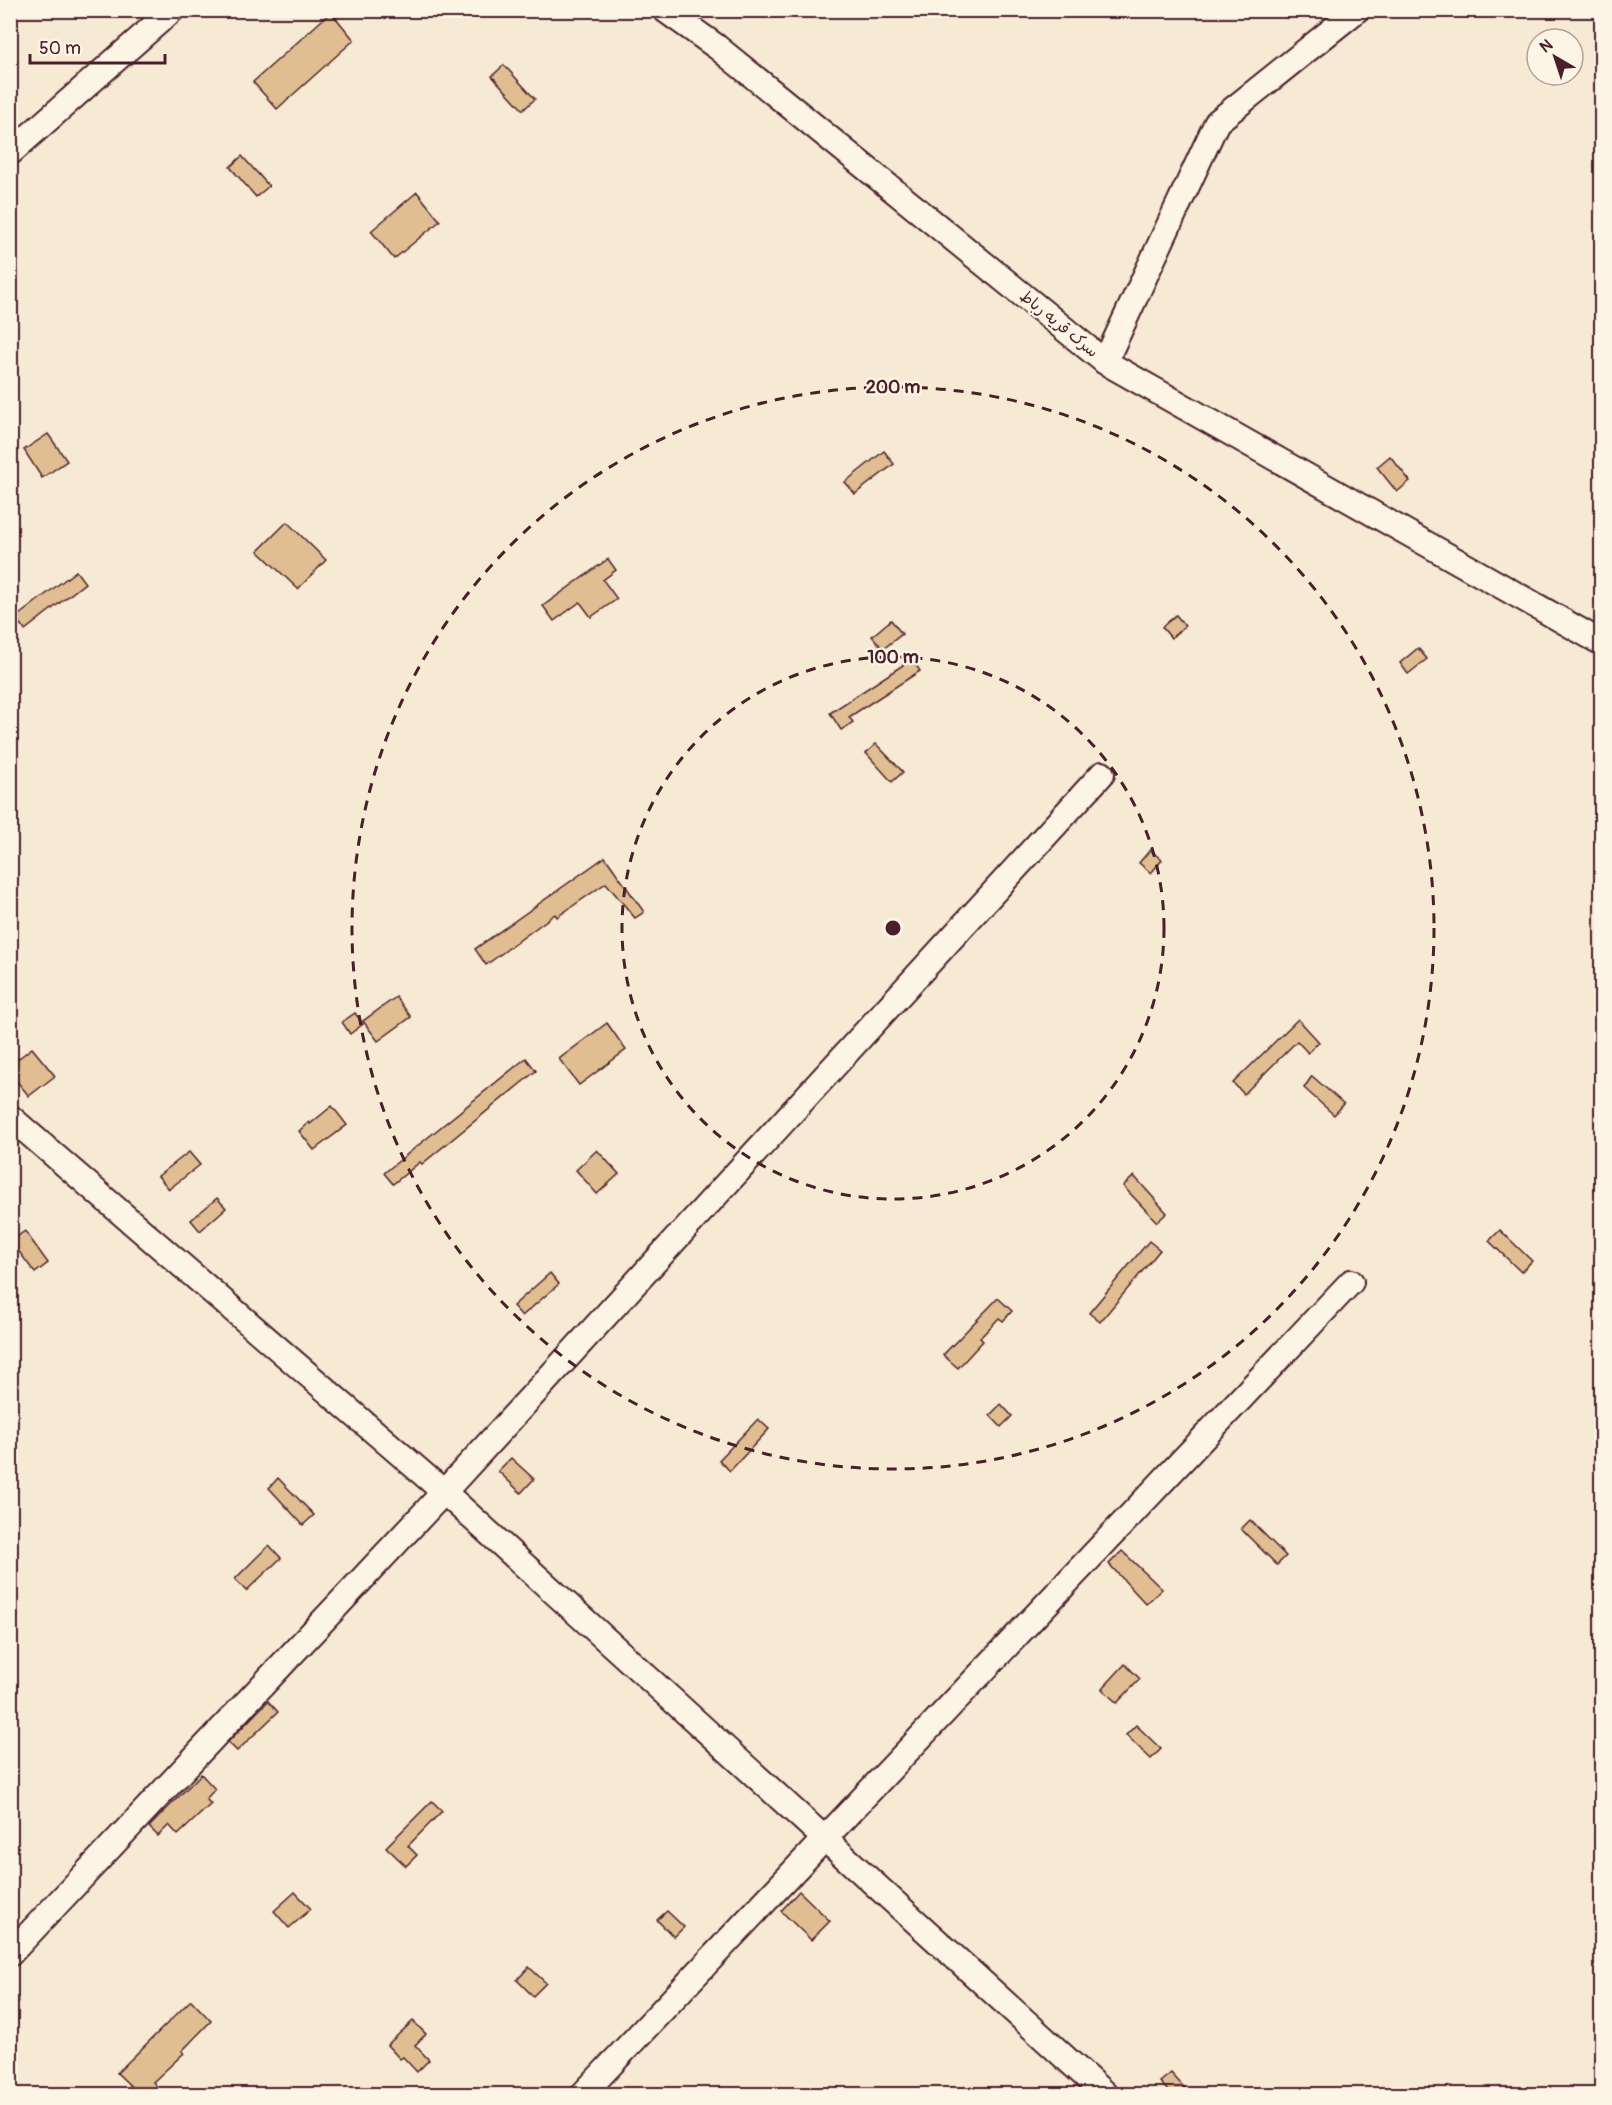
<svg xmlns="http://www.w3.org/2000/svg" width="1612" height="2105" font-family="Pangolin,'Playpen Sans Arabic',sans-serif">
<rect width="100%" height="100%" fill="#f7ead4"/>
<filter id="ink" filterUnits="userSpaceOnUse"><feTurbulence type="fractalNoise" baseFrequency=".0167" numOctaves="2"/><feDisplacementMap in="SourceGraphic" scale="12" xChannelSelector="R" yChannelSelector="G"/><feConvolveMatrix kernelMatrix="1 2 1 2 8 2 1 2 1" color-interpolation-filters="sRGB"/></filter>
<g filter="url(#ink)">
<g fill="#e1be92" stroke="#4a1f2b" stroke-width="1.5">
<polygon points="331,12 354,40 277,109 253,82"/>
<polygon points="504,65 535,99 523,110 492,76"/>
<polygon points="242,156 269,186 256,197 230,167"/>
<polygon points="417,192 440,221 394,259 371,231"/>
<polygon points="48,434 67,461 42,478 24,450"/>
<polygon points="884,451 894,464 855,494 845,482"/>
<polygon points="1390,456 1410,481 1397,492 1377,467"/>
<polygon points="287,522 326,560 298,589 258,551"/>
<polygon points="608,559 616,570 603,580 617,599 591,617 580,602 554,621 543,606"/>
<polygon points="76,571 85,583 25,630 15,618"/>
<polygon points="1176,615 1185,626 1171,638 1162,627"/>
<polygon points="891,620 902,634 883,649 872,636"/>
<polygon points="1418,648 1427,659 1408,674 1400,663"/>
<polygon points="912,659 920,671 849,717 853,722 841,730 830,713"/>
<polygon points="876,744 903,772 892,782 866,753"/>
<polygon points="1150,850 1162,860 1151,873 1139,863"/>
<polygon points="605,857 644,912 635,918 606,883 557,917 555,914 486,965 475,949"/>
<polygon points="396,997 411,1017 378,1041 363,1021"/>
<polygon points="355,1013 363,1024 350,1034 342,1022"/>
<polygon points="1298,1019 1319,1042 1308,1053 1297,1041 1244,1094 1233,1083"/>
<polygon points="607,1023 626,1050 579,1085 559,1059"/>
<polygon points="32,1048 55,1076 29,1096 10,1073 10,1065"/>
<polygon points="526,1058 536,1071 422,1164 420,1162 393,1184 384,1173"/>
<polygon points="1312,1076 1344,1104 1334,1115 1304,1088"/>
<polygon points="332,1106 347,1125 314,1150 299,1131 309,1122 310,1124"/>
<polygon points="597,1150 619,1174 597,1194 576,1170"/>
<polygon points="189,1152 200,1165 169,1189 158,1176"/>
<polygon points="1134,1176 1167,1213 1157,1222 1123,1186"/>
<polygon points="217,1198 226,1208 200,1231 191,1220"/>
<polygon points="1500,1230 1532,1261 1521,1272 1489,1241"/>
<polygon points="25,1231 48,1263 35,1273 11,1241"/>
<polygon points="1149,1241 1160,1250 1100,1322 1089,1313"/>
<polygon points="550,1273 559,1284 522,1316 513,1306"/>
<polygon points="998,1298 1012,1311 1003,1321 999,1318 980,1338 983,1341 958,1368 943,1355"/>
<polygon points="1001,1404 1012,1416 1001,1427 990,1415"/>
<polygon points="758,1419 769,1429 730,1471 719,1460"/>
<polygon points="511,1458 534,1479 521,1493 498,1471"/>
<polygon points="278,1478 314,1515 303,1525 269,1488"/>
<polygon points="1250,1520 1286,1556 1277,1565 1241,1529"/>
<polygon points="269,1545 281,1558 246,1591 235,1579"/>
<polygon points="1122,1551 1162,1589 1146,1604 1109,1564"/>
<polygon points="1125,1664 1140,1679 1117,1703 1102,1689"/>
<polygon points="268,1701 278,1712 237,1751 228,1742"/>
<polygon points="1136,1725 1161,1749 1151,1759 1126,1735"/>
<polygon points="201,1774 215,1789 206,1799 211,1804 178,1835 169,1825 158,1836 149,1827"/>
<polygon points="432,1801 442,1811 408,1846 417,1855 406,1866 386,1847"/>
<polygon points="799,1891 830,1921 811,1940 781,1911"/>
<polygon points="295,1892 311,1909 289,1928 274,1911"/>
<polygon points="667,1911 684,1927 674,1937 657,1920"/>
<polygon points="529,1967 546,1983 533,1996 517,1980"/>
<polygon points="191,2000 211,2021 182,2051 184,2053 153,2082 164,2094 139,2094 117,2073"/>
<polygon points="413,2021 426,2034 415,2045 429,2060 417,2072 403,2057 400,2059 387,2045"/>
<polygon points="1171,2073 1190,2094 1171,2094 1160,2082"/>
</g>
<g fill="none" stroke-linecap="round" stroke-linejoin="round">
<g stroke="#4a1f2b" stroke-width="28">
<g id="minor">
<polyline points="665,10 717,47 1105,362 1217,122 1357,10"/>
<polyline points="10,153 172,10"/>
<polyline points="1105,362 1602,643"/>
<polyline points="10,1117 444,1492 1105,2094"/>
<polyline points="10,1954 444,1492 1102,774"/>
<polyline points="583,2094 1351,1282"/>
</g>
</g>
<use href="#minor" stroke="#fcf5e5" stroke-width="24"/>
</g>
</g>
<g fill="none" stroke="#4a1f2b" stroke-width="3" stroke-dasharray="10 8">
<circle cx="893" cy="928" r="271"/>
<circle cx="893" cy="928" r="541"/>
</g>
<g text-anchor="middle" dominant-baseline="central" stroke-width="4.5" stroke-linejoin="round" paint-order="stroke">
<g font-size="16" fill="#4a1f2b" stroke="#fcf5e5">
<text transform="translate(1059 324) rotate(39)">سرک قریه رباط</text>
</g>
</g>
<circle cx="893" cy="928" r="9" fill="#4a1f2b" stroke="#fcf5e5" stroke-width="3"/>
<g font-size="18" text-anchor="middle" font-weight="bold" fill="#4a1f2b" stroke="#fcf5e5" stroke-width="4.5" stroke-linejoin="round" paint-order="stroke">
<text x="893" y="393">200 m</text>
<text x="893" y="663">100 m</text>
</g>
<rect width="1612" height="2105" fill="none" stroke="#fcf5e5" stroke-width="36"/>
<rect x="18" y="18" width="1576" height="2069" fill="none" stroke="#4a1f2b" stroke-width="2" filter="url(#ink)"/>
<g transform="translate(1555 57) rotate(321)"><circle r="28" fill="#fcf5e5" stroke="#b59f9b" stroke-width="1.5"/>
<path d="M0-4.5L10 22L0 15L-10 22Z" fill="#4a1f2b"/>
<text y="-9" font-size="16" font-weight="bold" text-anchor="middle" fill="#4a1f2b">N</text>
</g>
<path d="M30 54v9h135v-9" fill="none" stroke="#4a1f2b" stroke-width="3"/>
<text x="39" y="54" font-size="18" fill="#4a1f2b" stroke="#fcf5e5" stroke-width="4.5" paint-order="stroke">50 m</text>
</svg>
